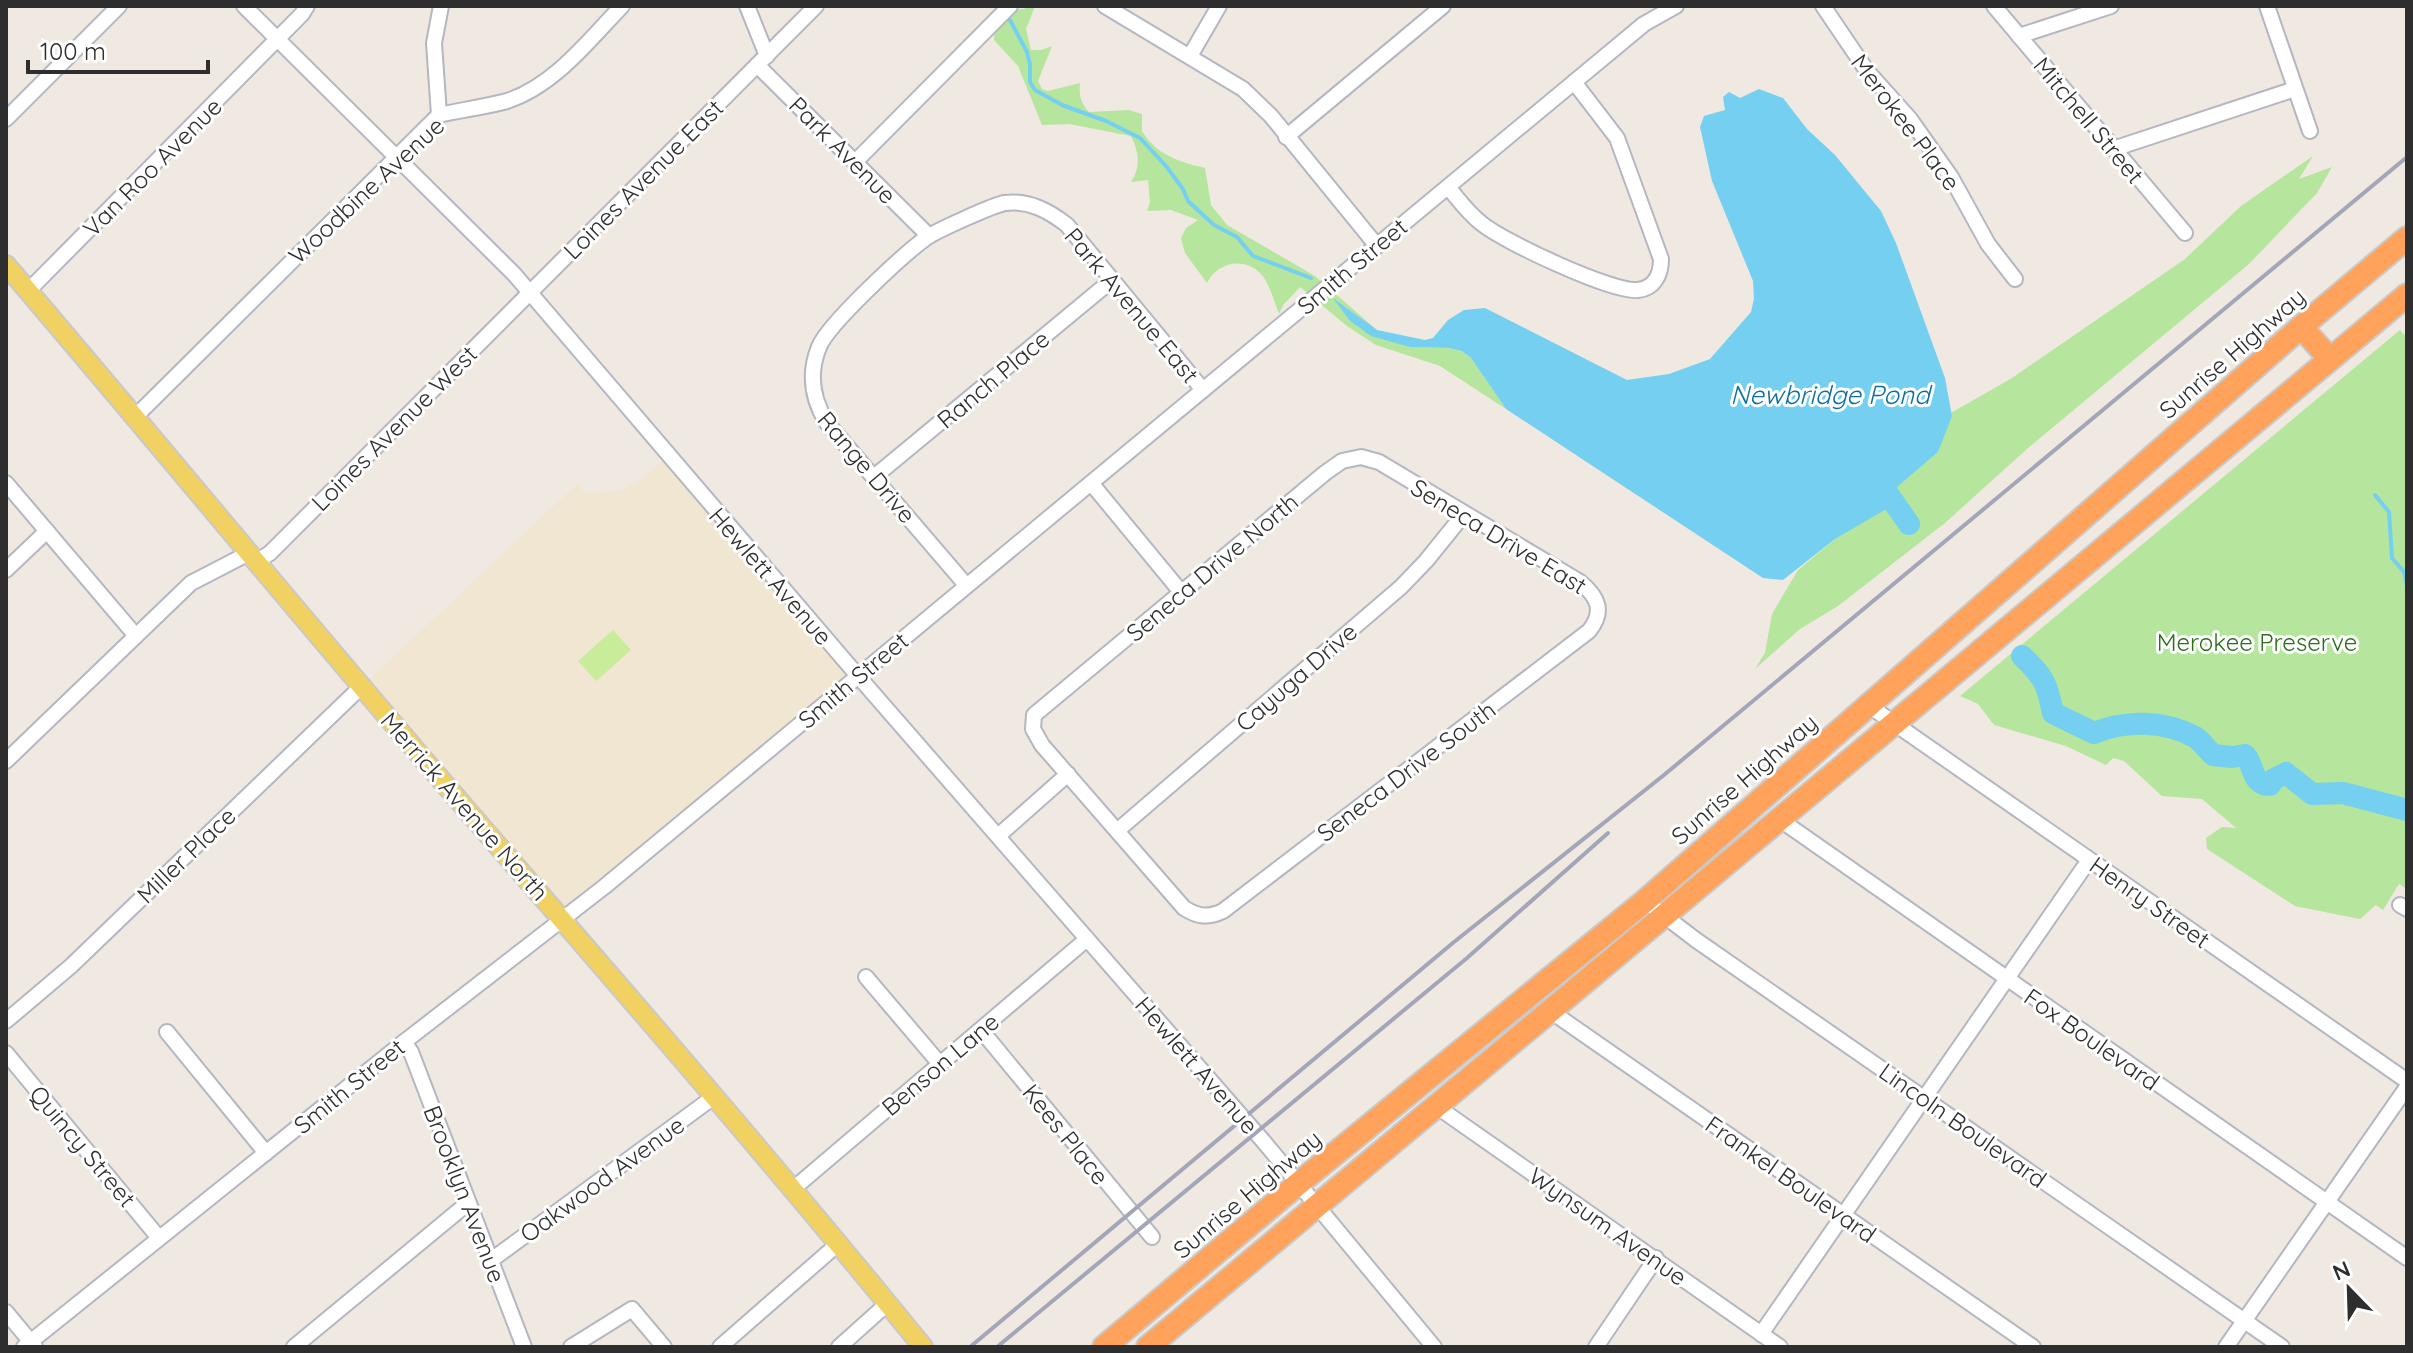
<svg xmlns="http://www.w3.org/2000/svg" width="2413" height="1353" font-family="Quicksand,sans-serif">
<rect width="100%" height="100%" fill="#efe9e1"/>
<polygon fill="#f0e6d1" points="668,456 858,676 562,918 362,686 577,484 585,493 621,490 638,482"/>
<g fill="#b6e59e">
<path d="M 1027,6 L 1035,6 L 1026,29 L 1031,50 L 1041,50 L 1052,46 L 1038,81 L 1042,89 L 1048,91 L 1080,83 C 1079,96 1080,102 1089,112 L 1129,110 L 1142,114 L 1142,131 C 1156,155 1180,162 1205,168 L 1211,205 L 1227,225 L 1315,276 L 1377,330 L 1335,300 L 1349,320 L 1410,347 L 1449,348 L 1462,351 L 1471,358 L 1506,409 L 1440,366 L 1376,345 L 1347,326 L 1300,287 L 1284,304 L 1279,314 C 1274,302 1270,283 1260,273 C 1243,256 1216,263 1207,283 L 1185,253 L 1181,238 L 1186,228 L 1198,220 L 1171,210 L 1147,211 L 1150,202 L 1148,180 L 1131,182 C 1141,167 1139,152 1131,136 L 1069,124 L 1042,125 L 1018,66 L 994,40 C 994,24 1008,9 1025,9 Z"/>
<polygon points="2313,156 2299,179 2332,167 2317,193 2249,264 2028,448 1945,523 1838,606 1800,629 1755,669 1765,653 1772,614 1798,570 1835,539 1895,503 1889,493 1938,452 1951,413 2012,378 2185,259 2241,206"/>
<polygon points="2400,330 2404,335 2407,332 2407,889 2399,884 2383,910 2376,905 2360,919 2295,906 2207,849 2206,838 2222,827 2236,828 2202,799 2162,796 2124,761 2113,758 2106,765 2066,746 1994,725 1978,704 1960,696"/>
</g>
<polygon fill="#c9ec9a" points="613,630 631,650 596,681 578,661"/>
<polygon fill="#75cff0" points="1759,89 1783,98 1807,129 1835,155 1881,211 1896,243 1945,378 1952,416 1938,452 1890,493 1895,504 1835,539 1783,580 1763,578 1506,409 1471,358 1462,351 1449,348 1410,347 1371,336 1349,320 1333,298 1377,330 1425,340 1433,338 1448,320 1464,310 1485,308 1627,380 1669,374 1710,359 1751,312 1754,299 1753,281 1712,181 1700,127 1704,116 1725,110 1723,97 1729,92 1740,98"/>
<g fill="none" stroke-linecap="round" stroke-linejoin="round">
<g stroke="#75cff0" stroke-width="4">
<polyline points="1010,20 1027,52 1030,64 1030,82 1035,90 1062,105 1106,121 1140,138 1166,166 1183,189 1188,201 1214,225 1237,237 1253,256 1311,278"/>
<polyline points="2375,495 2389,512 2392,558 2404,572 2407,585"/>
</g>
<g stroke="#75cff0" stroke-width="22">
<polyline points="1881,484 1909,524"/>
<path d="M 2022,656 C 2044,677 2047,683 2053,713 L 2094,733 C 2125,720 2164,720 2195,737 C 2201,741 2207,749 2213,755 L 2232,757 L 2245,755 C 2255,766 2251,785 2270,785 L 2274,779 L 2286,773 L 2312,794 L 2343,793 L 2407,810"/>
</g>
<g stroke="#b4b7c1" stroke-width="18">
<g id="minor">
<polyline points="244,6 514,274 858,676 1264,1142 1434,1347"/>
<polyline points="747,6 767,56"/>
<polyline points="1105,6 1243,89 1271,116 1377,246"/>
<polyline points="1823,6 1867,71 1910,119 1951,177 1988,244 2015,279"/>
<polyline points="1994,6 2185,233"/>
<polyline points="2267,6 2310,131"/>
<polyline points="2019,36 2111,6"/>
<polyline points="1190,56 1219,6"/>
<polyline points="757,65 929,236"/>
<polyline points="439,115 434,43 441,6"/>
<polyline points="6,119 119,6"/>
<polyline points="1286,137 1443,6"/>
<polyline points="2113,149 2295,89"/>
<polyline points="855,162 1010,6"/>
<path d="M 1448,187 C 1458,199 1468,213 1481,223 C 1502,241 1613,293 1638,290 C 1655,288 1661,274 1661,259 L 1617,138 L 1574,82"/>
<polyline points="28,291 302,14 307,6"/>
<path d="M 135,417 L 439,115 C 461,110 485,107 507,101 C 554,86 589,40 622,6"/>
<path d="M 1361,457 L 1379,462 L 1580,582 C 1598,597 1605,611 1589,631 L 1223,911 C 1208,918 1198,917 1184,908 L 1042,745 L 1033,729 L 1034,715 L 1325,473 L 1342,461 Z"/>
<polyline points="874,477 1112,280"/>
<polyline points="6,483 136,636"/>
<polyline points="1091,483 1181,592"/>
<polyline points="256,562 270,553 816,6"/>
<polyline points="6,570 47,531"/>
<path d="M 966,585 L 827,423 C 812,399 808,374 819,347 C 828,324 904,254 926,238 C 936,231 993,205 1005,203 C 1029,200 1049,211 1067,225 L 1203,390"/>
<polyline points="1868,705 2407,1081"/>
<polyline points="6,761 191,583 249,553"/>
<polyline points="1779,819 2407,1258"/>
<polyline points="1118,830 1401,587 1426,561 1464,514"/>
<polyline points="998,836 1068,774"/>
<polyline points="1645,901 1696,940 2282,1347"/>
<polyline points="2400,905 2407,909"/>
<polyline points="866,977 940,1064"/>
<polyline points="1549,1010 2033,1347"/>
<polyline points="6,1021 71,966 362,686"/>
<polyline points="981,1030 1152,1237"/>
<polyline points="167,1032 266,1153"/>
<polyline points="404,1042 411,1052 524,1347"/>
<polyline points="6,1053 159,1238"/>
<polyline points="1436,1106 1780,1347"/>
<polyline points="793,1189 1087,939"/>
<polyline points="490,1261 715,1096"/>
<polyline points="6,1312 35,1347"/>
<polyline points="1761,1334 2089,860"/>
<polyline points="24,1347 404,1042 604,887 1644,24 1676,6"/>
<polyline points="294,1347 468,1203"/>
<polyline points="571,1347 632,1309 664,1347"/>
<polyline points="720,1347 839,1243"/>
<polyline points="839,1347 887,1304"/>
<polyline points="1596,1347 1656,1258"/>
<polyline points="2226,1347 2407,1087"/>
</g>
</g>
<g stroke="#c9c9c9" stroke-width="22">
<path id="major" d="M 6,265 C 171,458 332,655 499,847 C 642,1012 785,1177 923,1347"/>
</g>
<g stroke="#c9c9c9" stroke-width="26">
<g id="highway">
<polyline points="2301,327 2330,359"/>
<polyline points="1104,1347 1299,1183 1645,901 2301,327 2407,238"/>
<polyline points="1148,1347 2407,295"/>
</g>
</g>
<use href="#minor" stroke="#fff" stroke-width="14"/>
<use href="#major" stroke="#f2d163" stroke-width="18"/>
<use href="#highway" stroke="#ffa35c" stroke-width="22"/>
<g stroke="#a3a6b8" stroke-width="4">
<polyline points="970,1347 1454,942 1664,775 2407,157"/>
<polyline points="997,1347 1467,958 1608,833"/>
</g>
</g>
<g text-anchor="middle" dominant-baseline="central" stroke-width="6" stroke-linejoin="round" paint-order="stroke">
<g font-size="24" fill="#2e2e2e" stroke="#fff">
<text transform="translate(2089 120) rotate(50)">Mitchell Street</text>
<text transform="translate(1906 122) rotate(53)">Merokee Place</text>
<text transform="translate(843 150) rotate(45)">Park Avenue</text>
<text transform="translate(152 167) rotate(-45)">Van Roo Avenue</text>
<text transform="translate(643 179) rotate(-45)">Loines Avenue East</text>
<text transform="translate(366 190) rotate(-43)">Woodbine Avenue</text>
<text transform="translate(1352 266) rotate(-40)">Smith Street</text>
<text transform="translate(1132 305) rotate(50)">Park Avenue East</text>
<text transform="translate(2232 353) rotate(-41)">Sunrise Highway</text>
<text transform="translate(993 379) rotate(-40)">Ranch Place</text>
<text transform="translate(394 428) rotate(-45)">Loines Avenue West</text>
<text transform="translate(867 467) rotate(50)">Range Drive</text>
<text transform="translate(1499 536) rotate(31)">Seneca Drive East</text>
<text transform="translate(1212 567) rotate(-40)">Seneca Drive North</text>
<text transform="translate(771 576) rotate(49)">Hewlett Avenue</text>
<text transform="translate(1296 677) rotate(-41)">Cayuga Drive</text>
<text transform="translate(853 680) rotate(-40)">Smith Street</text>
<text transform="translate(1406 771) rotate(-37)">Seneca Drive South</text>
<text transform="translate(1744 779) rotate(-41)">Sunrise Highway</text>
<text transform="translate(465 806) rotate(49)">Merrick Avenue North</text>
<text transform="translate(186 855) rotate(-44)">Miller Place</text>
<text transform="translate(2150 902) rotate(35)">Henry Street</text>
<text transform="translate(2092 1039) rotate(35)">Fox Boulevard</text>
<text transform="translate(940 1064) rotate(-40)">Benson Lane</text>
<text transform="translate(1197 1065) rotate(49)">Hewlett Avenue</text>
<text transform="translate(349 1086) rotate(-39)">Smith Street</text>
<text transform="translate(1963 1125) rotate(35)">Lincoln Boulevard</text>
<text transform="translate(1066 1134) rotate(51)">Kees Place</text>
<text transform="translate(83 1146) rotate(50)">Quincy Street</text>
<text transform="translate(602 1179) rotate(-36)">Oakwood Avenue</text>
<text transform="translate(1791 1179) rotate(35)">Frankel Boulevard</text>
<text transform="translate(465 1194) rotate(69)">Brooklyn Avenue</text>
<text transform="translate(1247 1194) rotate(-40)">Sunrise Highway</text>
<text transform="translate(1608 1226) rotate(35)">Wynsum Avenue</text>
</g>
<g font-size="24" fill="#2c6e1b" stroke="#fff">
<text x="2257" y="642">Merokee Preserve</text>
</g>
<g font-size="26" font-style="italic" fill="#0d6fa3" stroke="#fff">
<text x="1830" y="394">Newbridge Pond</text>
</g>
</g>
<rect width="2413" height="1353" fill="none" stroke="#2e2e2e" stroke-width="16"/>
<g transform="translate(2349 1289) rotate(337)" stroke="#ffffff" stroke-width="6" paint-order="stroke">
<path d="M0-6L14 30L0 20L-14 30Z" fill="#2e2e2e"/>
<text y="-12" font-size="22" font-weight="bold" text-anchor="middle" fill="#2e2e2e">N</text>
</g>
<path d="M28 60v12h180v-12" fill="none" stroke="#2e2e2e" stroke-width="4"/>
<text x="40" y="60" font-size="24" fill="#2e2e2e" stroke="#ffffff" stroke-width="6" paint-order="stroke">100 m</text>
</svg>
